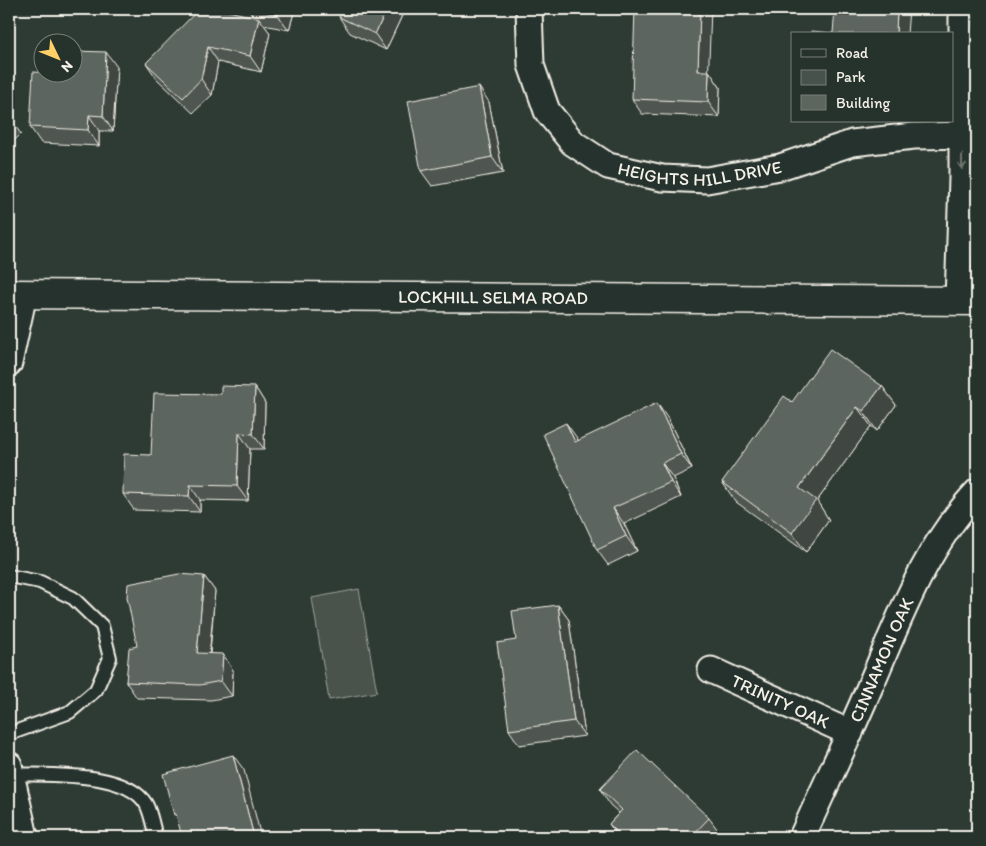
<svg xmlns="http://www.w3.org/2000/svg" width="986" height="846" font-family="Itim,sans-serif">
<rect width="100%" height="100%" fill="#2e3b34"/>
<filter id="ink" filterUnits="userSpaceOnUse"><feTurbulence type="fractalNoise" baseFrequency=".02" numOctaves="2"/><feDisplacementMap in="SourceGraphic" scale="10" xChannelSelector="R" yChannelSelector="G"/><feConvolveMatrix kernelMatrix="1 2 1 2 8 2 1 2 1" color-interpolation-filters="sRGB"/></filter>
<g filter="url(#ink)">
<polygon fill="#48524c" stroke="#9ea29a" points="359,589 377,692 329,700 312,598"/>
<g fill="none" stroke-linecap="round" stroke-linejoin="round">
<g stroke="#f4f1e8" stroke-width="16">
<g id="lane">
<polyline points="9,576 40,582 73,598 102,626 110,658 96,690 70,712 9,734"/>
<path d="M 11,774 C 46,776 125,770 146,804 C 151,813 153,827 156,837"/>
</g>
</g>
<g stroke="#f4f1e8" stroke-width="29">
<g id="street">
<path id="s1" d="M 529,9 L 531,65 L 547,111 L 573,143 L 608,166 L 662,178 L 707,180 L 780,167 L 852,143 L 914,136 L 977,135"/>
<polyline points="958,301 962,178 962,9"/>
<polyline points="9,363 24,294"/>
<path id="s2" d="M 711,670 L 850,733"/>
<polyline points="9,765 25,837"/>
<path id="s3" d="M 802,837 C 825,786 849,736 871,684 C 900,617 926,546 977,492"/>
</g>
</g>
<g stroke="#f4f1e8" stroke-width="31">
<g id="secondary">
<path id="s4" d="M 9,294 L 977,301"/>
</g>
</g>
<use href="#lane" stroke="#26332d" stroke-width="12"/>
<use href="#street" stroke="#26332d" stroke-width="25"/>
<use href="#secondary" stroke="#26332d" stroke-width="28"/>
</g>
<g fill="#4f5751" stroke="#f4f1e8">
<polygon points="248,9 295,9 289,30 264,25 270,33 261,72 218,62 212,95 193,113 157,79 146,63 253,16"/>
<polygon points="405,9 386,50 350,33 339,17"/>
<polygon points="413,9 428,9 426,15"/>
<polygon points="9,42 13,51 9,53"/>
<polygon points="117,67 113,131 99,131 99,146 41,143 30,127 74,74"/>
<polygon points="709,71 720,87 719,117 642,114 632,99"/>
<polygon points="489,102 503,173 432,186 421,171"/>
<polygon points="9,119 13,123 21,134 9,146"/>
<polygon points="882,386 896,405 877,431 871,426 817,501 829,520 806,552 736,502 722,482 792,402"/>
<polygon points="255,387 265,403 264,449 250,449 248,501 200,500 200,512 134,510 123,494 151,455 221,394"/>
<polygon points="668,419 692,469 673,478 681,497 624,524 637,551 608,565 597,550 577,438 578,441"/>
<polygon points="204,576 215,591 210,654 233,670 232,696 211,700 137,698 126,682 137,646"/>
<polygon points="558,605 569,620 585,736 519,745 509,730"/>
<polygon points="600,789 709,818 720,833 716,837 618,837 609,824 619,813 610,805"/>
</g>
<g fill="#404742" stroke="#f4f1e8">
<polygon points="280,9 295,9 289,30 278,15"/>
<polygon points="387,9 405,9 386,50 375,34"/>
<polygon points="421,9 428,9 426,15"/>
<polygon points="700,9 711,9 708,86 698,71"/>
<polygon points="897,9 909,9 907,34 896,34"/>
<polygon points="259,18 270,33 261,72 250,56"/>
<polygon points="208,47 218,62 212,95 201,79"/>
<polygon points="106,52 117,67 113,131 103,116"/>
<polygon points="709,71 720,87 719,117 708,102"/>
<polygon points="479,87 489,102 503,173 492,157"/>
<polygon points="89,115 99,131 99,146 88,130"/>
<polygon points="882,386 896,405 877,431 863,411"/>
<polygon points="255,387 265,403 264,449 253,434"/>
<polygon points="657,403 668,419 692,469 681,454"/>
<polygon points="857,407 871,426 817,501 829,520 806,552 792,533 799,488"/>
<polygon points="566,423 577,438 586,458 575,442"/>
<polygon points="239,433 250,449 248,501 237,486"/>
<polygon points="662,463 673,478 681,497 671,482"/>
<polygon points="190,485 200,500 200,512 189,496"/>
<polygon points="613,508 624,524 637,551 626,536"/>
<polygon points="204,576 215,591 208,668 197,653"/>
<polygon points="558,605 569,620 585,736 574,721"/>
<polygon points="223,654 233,670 232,696 221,681"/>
<polygon points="233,755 244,770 261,837 254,837"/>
</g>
<g fill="#5c655e" stroke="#f4f1e8">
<polygon points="199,9 220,9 259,18 250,56 208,47 201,79 183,98 146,63"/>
<polygon points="251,9 280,9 278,15"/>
<polygon points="344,9 387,9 375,34 339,17"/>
<polygon points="635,9 700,9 698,71 709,71 708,102 632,99"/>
<polygon points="835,9 897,9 896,34 811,34 811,31 833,33"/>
<polygon points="75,51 106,52 103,116 89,115 88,130 30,127 33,72 74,74"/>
<polygon points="479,87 492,157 421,171 408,101"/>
<polygon points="9,119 13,123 9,127"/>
<polygon points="830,349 882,386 863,411 857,407 799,488 816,500 792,533 722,482 784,396 792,402"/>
<polygon points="221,386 255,387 253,434 239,433 237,486 190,485 189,496 123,494 124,454 151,455 154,393 221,394"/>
<polygon points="657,403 681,454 662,463 671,482 613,508 626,536 597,550 543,434 566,423 575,442"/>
<polygon points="179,574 204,576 197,653 223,654 221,681 200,685 126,682 129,648 137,646 127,597 128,584"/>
<polygon points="558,605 574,721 509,730 497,643 516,640 512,611"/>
<polygon points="637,750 709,818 691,837 622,837 609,824 622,810 600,789"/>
<polygon points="233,755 254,837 182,837 176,814 174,815 163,774"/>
</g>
<defs><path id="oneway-shaft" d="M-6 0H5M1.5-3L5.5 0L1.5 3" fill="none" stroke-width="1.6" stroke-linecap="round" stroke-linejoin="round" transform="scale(1.25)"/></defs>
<use stroke="#6e766e" href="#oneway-shaft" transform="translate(962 162) rotate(90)"/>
</g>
<g text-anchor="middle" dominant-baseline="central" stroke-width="4" stroke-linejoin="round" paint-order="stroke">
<g font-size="18" fill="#f4f1e8" stroke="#26332d">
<text stroke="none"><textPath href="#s1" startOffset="281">HEIGHTS HILL DRIVE</textPath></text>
<text stroke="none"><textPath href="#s4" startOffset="484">LOCKHILL SELMA ROAD</textPath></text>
<text stroke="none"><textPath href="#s3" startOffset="194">CINNAMON OAK</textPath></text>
<text stroke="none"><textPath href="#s2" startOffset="76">TRINITY OAK</textPath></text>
</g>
</g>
<rect width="986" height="846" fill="none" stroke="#26332d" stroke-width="30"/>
<rect x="15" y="15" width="956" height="816" fill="none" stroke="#f4f1e8" stroke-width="2" filter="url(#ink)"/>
<rect x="791" y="32" width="162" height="90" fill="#26332d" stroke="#787f78"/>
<rect x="801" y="49" width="25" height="8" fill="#26332d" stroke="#787f78"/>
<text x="836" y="58" font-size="15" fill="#f4f1e8">Road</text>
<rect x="801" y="70" width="25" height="15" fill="#48524c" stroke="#787f78"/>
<text x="836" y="82" font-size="15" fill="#f4f1e8">Park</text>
<rect x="801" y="95" width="25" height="15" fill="#5c655e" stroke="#787f78"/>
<text x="836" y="108" font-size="15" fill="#f4f1e8">Building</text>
<g transform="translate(58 58) rotate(133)"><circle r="24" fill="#26332d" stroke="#787f78"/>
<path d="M0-4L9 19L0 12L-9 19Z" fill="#ffd166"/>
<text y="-8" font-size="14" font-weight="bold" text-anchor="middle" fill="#f4f1e8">N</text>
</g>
</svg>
